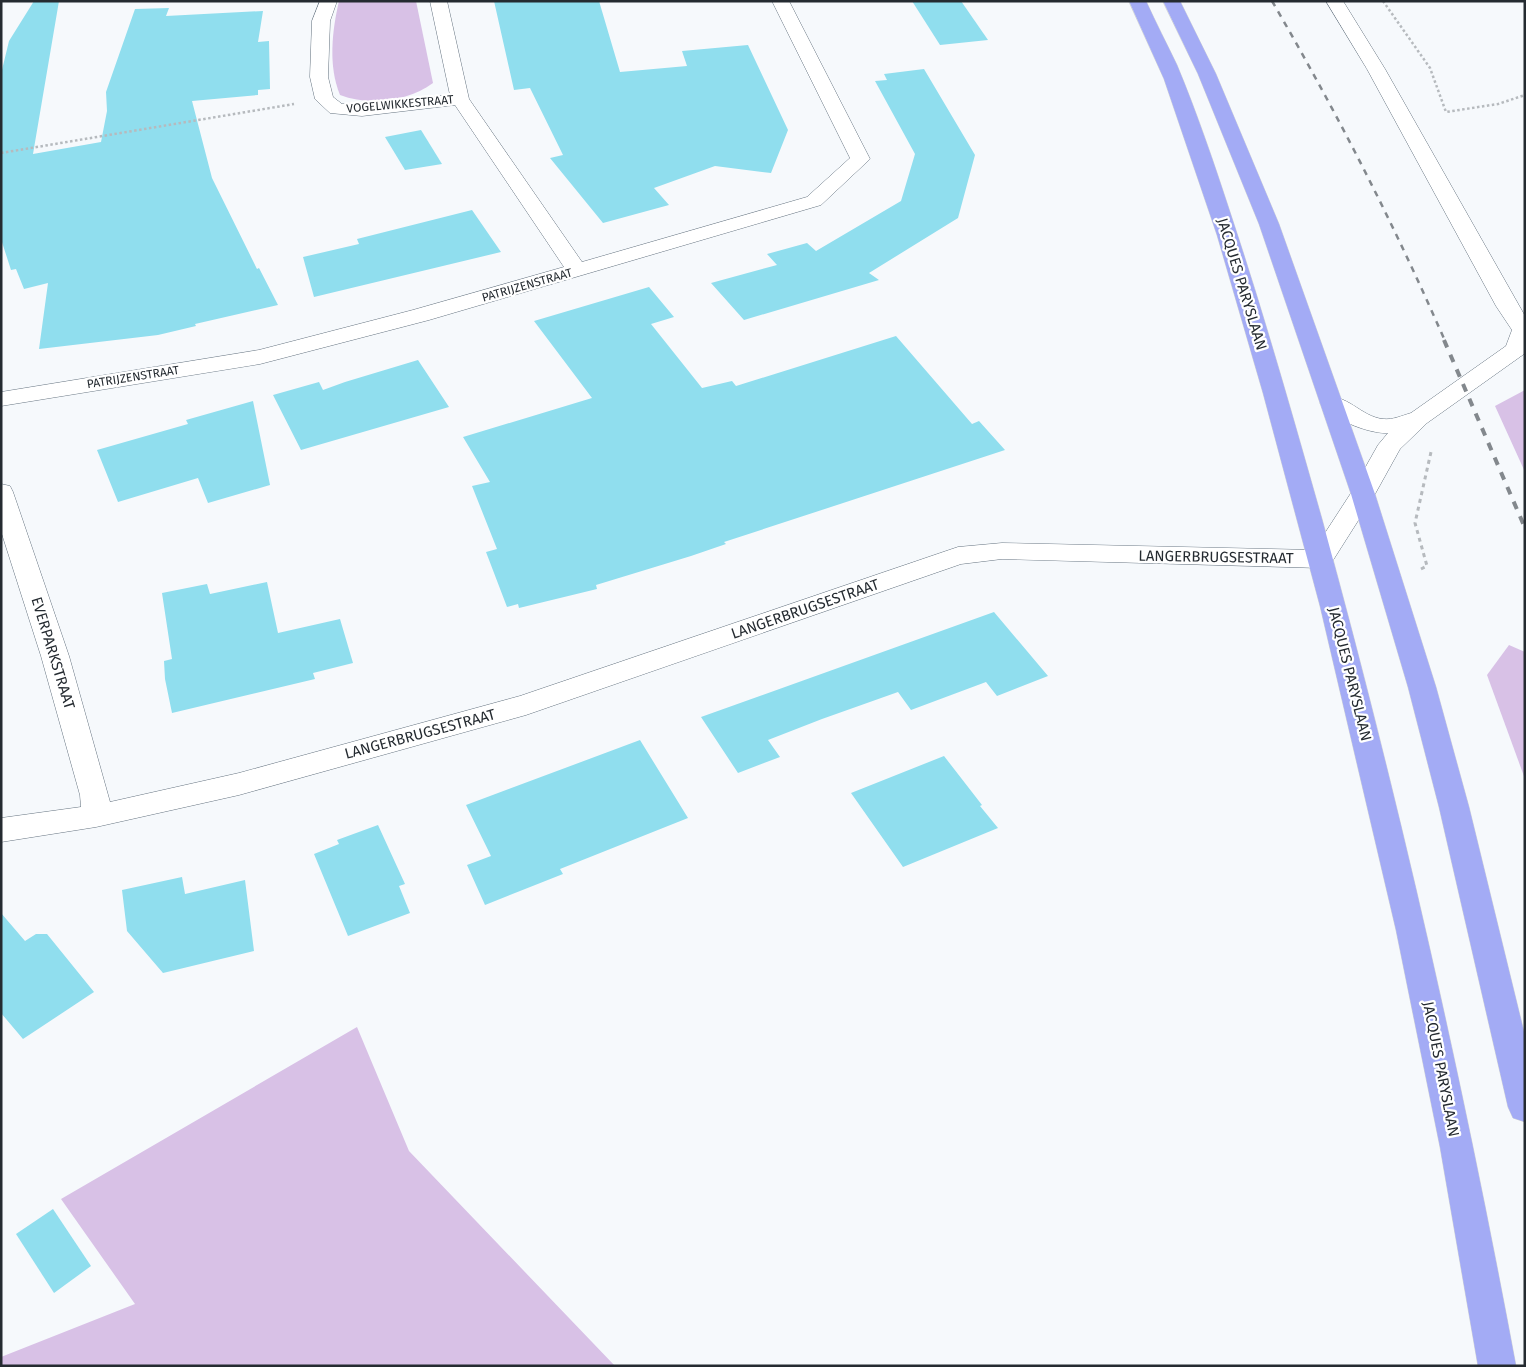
<svg xmlns="http://www.w3.org/2000/svg" width="1526" height="1367" font-family="'Fira Sans',sans-serif">
<rect width="100%" height="100%" fill="#f6f9fc"/>
<g fill="#d8c1e6">
<path d="M 339,1 L 416,1 L 433,83 C 407,102 369,106 340,95 C 328,66 332,31 339,1 Z"/>
<polygon points="1525,390 1525,472 1495,406"/>
<polygon points="1509,645 1525,652 1525,779 1487,675"/>
<polygon points="357,1027 409,1151 615,1366 1,1366 1,1357 135,1304 61,1199"/>
</g>
<g fill="#90deee">
<polygon points="34,1 59,1 33,154 101,142 107,111 106,92 135,9 169,8 166,16 263,11 258,42 269,41 270,89 258,90 258,95 192,101 212,178 257,269 259,268 278,305 195,324 196,326 158,335 39,349 48,283 24,289 16,269 11,270 1,239 1,74 9,41"/>
<polygon points="494,1 599,1 620,72 687,66 682,51 748,45 788,130 771,173 715,166 654,188 669,205 603,223 550,158 563,155 530,88 514,90"/>
<polygon points="912,1 961,1 988,40 940,45"/>
<polygon points="924,69 975,155 958,218 869,273 879,280 744,320 711,283 777,265 767,254 807,243 816,251 901,201 915,154 875,81 887,80 884,74"/>
<polygon points="421,130 442,164 405,170 385,137"/>
<polygon points="472,210 501,252 314,297 303,257 359,244 357,239"/>
<polygon points="649,287 674,317 651,324 702,388 732,381 736,386 896,336 972,424 979,421 1005,450 724,542 726,544 691,556 596,585 597,589 519,608 518,604 507,607 486,552 497,549 472,486 490,482 463,437 592,398 534,321"/>
<polygon points="418,360 449,407 301,450 273,395 319,382 323,390 345,382"/>
<polygon points="253,401 270,485 208,503 198,478 118,502 97,450 188,424 186,420"/>
<polygon points="267,582 278,633 340,619 353,663 313,673 315,679 172,713 165,679 164,661 172,659 162,593 207,584 210,594"/>
<polygon points="994,612 1048,676 997,696 986,682 911,710 898,692 822,719 768,740 780,757 738,773 701,717"/>
<polygon points="640,740 688,818 560,869 563,874 485,905 467,865 491,856 466,805"/>
<polygon points="944,756 982,805 980,806 998,828 903,867 851,793"/>
<polygon points="378,825 405,884 399,886 410,913 348,936 314,854 339,844 337,840"/>
<polygon points="182,877 185,894 245,880 254,951 163,973 127,931 122,890"/>
<polygon points="1,913 25,941 36,934 47,934 94,992 23,1039 1,1013"/>
<polygon points="53,1209 91,1266 54,1293 16,1234"/>
</g>
<g fill="none" stroke-linecap="round" stroke-linejoin="round">
<g stroke="#667481" stroke-width="1">
<g id="minor">
<polygon points="320,1 337,1 330,21 328,77 333,97 342,104 362,104 450,95 430,1 447,1 469,99 582,262 807,197 850,158 772,1 789,1 870,159 821,205 429,320 260,364 1,406 1,392 259,350 413,310 564,267 455,105 362,116 330,113 315,99 310,77 312,21"/>
<path d="M 1326,1 L 1343,1 L 1385,69 L 1525,316 L 1524,354 L 1427,423 L 1400,449 L 1375,494 L 1330,565 L 1321,568 L 1002,559 L 961,564 L 526,715 L 239,795 L 96,827 L 1,842 L 1,818 L 81,807 L 80,795 L 41,656 L 1,531 L 1,484 L 10,486 L 13,492 L 69,656 L 110,802 L 239,773 L 520,696 L 958,547 L 1002,543 L 1314,550 L 1351,493 L 1378,445 L 1388,433 C 1369,434 1331,419 1320,403 L 1324,398 C 1346,392 1361,417 1383,419 C 1393,420 1401,416 1411,413 L 1506,346 L 1512,330 L 1496,306 L 1367,69 Z"/>
</g>
</g>
<g stroke="#d3d5d6" stroke-width="1">
<g id="highway">
<path d="M 1129,1 L 1146,1 C 1156,23 1167,44 1177,65 C 1197,113 1214,163 1230,212 C 1264,314 1293,417 1322,519 C 1399,799 1463,1081 1516,1366 L 1478,1366 L 1440,1147 L 1396,930 L 1320,606 L 1263,393 L 1217,235 L 1164,79 Z"/>
<polygon points="1163,1 1180,1 1216,74 1279,224 1375,494 1436,687 1469,807 1525,1036 1525,1122 1513,1118 1508,1107 1439,807 1408,687 1351,494 1259,224 1198,74"/>
</g>
</g>
<g stroke="#b6babe" stroke-width="2.5" stroke-dasharray="2.5 2.5" stroke-linecap="butt">
<polyline points="1383,1 1430,68 1446,112 1498,104 1525,95"/>
<polyline points="1,153 294,104"/>
</g>
<polyline stroke="#b6babe" stroke-width="3" stroke-dasharray="4 4" stroke-linecap="butt" points="1421,569 1427,566 1415,523 1431,452"/>
<use href="#minor" fill="#fff" fill-rule="evenodd"/>
<use href="#highway" fill="#a3abf5" fill-rule="evenodd"/>
<path stroke="#83888d" stroke-width="2.5" stroke-dasharray="6 6" stroke-linecap="butt" d="M 1272,1 C 1336,111 1394,224 1445,341"/>
<polyline stroke="#83888d" stroke-width="4" stroke-dasharray="8 8" stroke-linecap="butt" points="1444,340 1525,528"/>
</g>
<g text-anchor="middle" dominant-baseline="central" stroke-width="4.5" stroke-linejoin="round" paint-order="stroke">
<g font-size="12" fill="#252b31" stroke="#fff">
<text transform="translate(400 104) rotate(-5)">VOGELWIKKESTRAAT</text>
<text transform="translate(527 285) rotate(-16)">PATRIJZENSTRAAT</text>
<text transform="translate(133 377) rotate(-9)">PATRIJZENSTRAAT</text>
</g>
<g font-size="15" fill="#252b31" stroke="#fff">
<text transform="translate(1242 284) rotate(73)">JACQUES PARYSLAAN</text>
<text transform="translate(1216 557) rotate(1)">LANGERBRUGSESTRAAT</text>
<text transform="translate(805 609) rotate(-19)">LANGERBRUGSESTRAAT</text>
<text transform="translate(53 653) rotate(73)">EVERPARKSTRAAT</text>
<text transform="translate(1350 674) rotate(76)">JACQUES PARYSLAAN</text>
<text transform="translate(420 734) rotate(-15)">LANGERBRUGSESTRAAT</text>
<text transform="translate(1441 1069) rotate(79)">JACQUES PARYSLAAN</text>
</g>
</g>
<rect width="1526" height="1367" fill="none" stroke="#252b31" stroke-width="5"/>
</svg>
